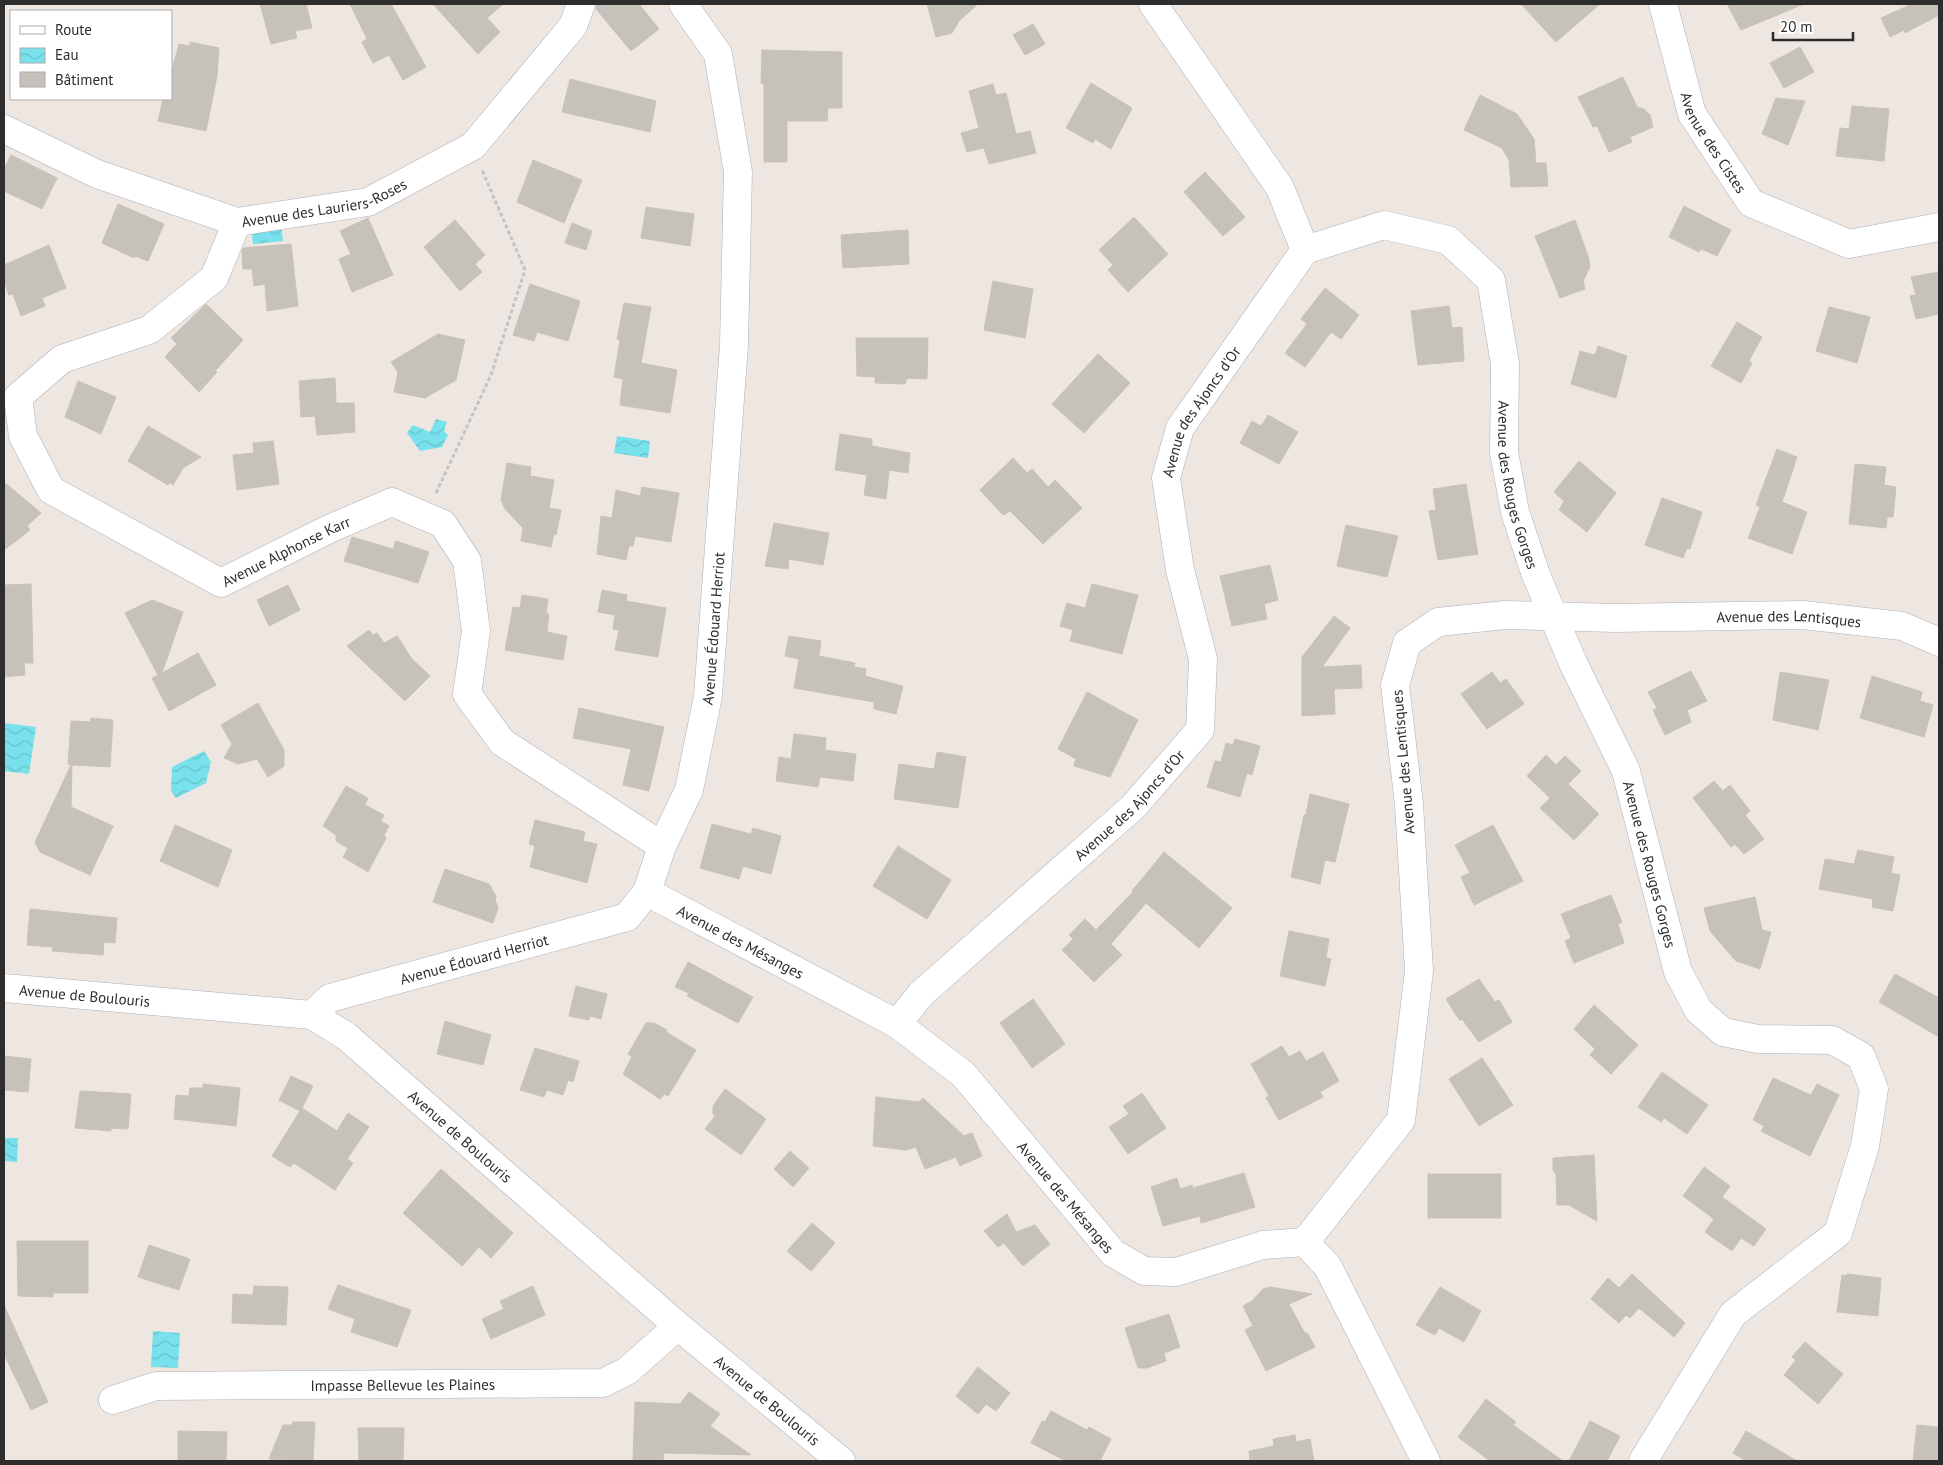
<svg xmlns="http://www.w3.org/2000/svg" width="1943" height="1465" font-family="'PT Sans',sans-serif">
<defs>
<pattern id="water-waves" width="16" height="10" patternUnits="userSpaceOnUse" patternTransform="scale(1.25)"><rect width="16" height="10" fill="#78e1eb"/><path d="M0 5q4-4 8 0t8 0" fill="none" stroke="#68c1ca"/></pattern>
</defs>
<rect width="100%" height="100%" fill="#eee6e0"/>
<g fill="url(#water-waves)">
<polygon points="281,223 283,241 253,244 251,226"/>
<polygon points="436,419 447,422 444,431 448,435 442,447 420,451 407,433 413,425 430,432"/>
<polygon points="617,436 650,441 648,458 614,453"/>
<polygon points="4,723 36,727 29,774 4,771"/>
<polygon points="204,751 211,762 206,783 176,798 171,791 172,767"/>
<polygon points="4,1138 18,1138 17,1162 4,1161"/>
<polygon points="153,1331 180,1333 178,1368 151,1367"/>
</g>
<g fill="#c7c1bc" stroke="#cac1ba">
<polygon points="260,4 306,4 312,28 295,31 297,38 271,44"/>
<polygon points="350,4 391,4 426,67 403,80 389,55 373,63 362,42 367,39"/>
<polygon points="433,4 503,4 487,18 500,32 478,54"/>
<polygon points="596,4 639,4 659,29 631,51 596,9"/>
<polygon points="927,4 978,4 959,21 952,33 936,37"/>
<polygon points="1521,4 1600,4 1556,42"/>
<polygon points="1727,4 1804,4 1741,30"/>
<polygon points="1912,4 1939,4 1939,15 1905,33 1904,30 1890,37 1881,18"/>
<polygon points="1033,24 1045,44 1025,55 1013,35"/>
<polygon points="190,42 219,48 217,76 206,131 158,121 163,99 171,99 171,74 179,44 190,46"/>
<polygon points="1800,47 1814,72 1784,88 1770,63"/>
<polygon points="762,50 842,52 842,108 828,108 827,121 787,121 787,162 764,162 764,84 761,83"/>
<polygon points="1623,77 1637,107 1644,109 1650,115 1653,127 1630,137 1632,142 1609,152 1597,126 1593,127 1578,97"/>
<polygon points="570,79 656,101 650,132 562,112"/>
<polygon points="1091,83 1132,108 1111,149 1095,139 1093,143 1066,128"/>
<polygon points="993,84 996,95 1006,93 1016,134 1030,131 1036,153 989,164 984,148 967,152 961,133 979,128 969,91"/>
<polygon points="1480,95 1517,114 1534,139 1536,163 1546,163 1548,186 1511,187 1509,160 1502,148 1464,130"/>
<polygon points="1776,98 1805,101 1788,145 1762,134"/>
<polygon points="1852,106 1889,109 1884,161 1836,156 1840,128 1849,129"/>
<polygon points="11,155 57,178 42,209 4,191 4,169"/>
<polygon points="533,160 582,180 564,223 517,202"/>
<polygon points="1205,172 1245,217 1223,236 1184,192"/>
<polygon points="118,204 164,224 148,261 135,256 134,258 102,243"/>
<polygon points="1684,206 1731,230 1717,256 1701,249 1699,252 1669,237"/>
<polygon points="646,207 694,214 690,246 641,238"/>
<polygon points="1134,217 1168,254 1128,292 1108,270 1113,265 1099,250"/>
<polygon points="368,218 393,275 352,292 339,259 351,254 340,231"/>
<polygon points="455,220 485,255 475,264 482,272 460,291 424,247"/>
<polygon points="1575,220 1589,259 1590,267 1583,281 1585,289 1560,298 1535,236"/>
<polygon points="572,223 592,231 586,250 565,243"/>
<polygon points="908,230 909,264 843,268 841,235"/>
<polygon points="291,244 298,306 267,311 265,284 254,286 252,269 243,269 242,251 243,248"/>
<polygon points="49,245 66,288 42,298 45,306 21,316 13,294 9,295 4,281 4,265"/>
<polygon points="1939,272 1939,314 1916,319 1910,296 1916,295 1911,277"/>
<polygon points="993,281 1033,289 1025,338 984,330"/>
<polygon points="530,284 580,301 568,341 537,332 534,341 513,335"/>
<polygon points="1325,288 1359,315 1341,339 1331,332 1305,367 1285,353 1307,324 1301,319"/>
<polygon points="624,303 651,307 641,363 677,370 670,413 620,405 623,379 614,377 620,340 617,339"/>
<polygon points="206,304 243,340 215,371 217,372 199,392 165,357 177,344 171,338"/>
<polygon points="1449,306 1452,328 1462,327 1464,361 1418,365 1411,311"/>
<polygon points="1829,307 1870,317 1857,363 1816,351"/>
<polygon points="1737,322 1762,337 1749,361 1752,363 1741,383 1711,366"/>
<polygon points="438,334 465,340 456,380 425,398 394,392 398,372 391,362"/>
<polygon points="856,338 928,338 927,379 907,378 905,384 875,383 875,377 857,376"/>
<polygon points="1598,346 1627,356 1616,398 1571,384 1580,351 1595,355"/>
<polygon points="1098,354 1130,383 1084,433 1052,404"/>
<polygon points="335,378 336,403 354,403 355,432 317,435 315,416 301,417 299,381"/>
<polygon points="78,381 116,397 101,434 65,417"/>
<polygon points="1268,415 1298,432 1279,464 1240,443 1252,421 1261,426"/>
<polygon points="148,426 201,457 183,468 173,485 170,482 168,485 128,461"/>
<polygon points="840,434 872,439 872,446 910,453 908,473 889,470 886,499 864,495 867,475 835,470"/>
<polygon points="273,441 279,484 237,490 233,455 254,453 253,443"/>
<polygon points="1777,449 1797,457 1782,502 1807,512 1792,554 1748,538 1760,507 1756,505"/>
<polygon points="1013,458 1027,473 1032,469 1048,487 1055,480 1082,508 1043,544 1010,511 1003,515 980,490"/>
<polygon points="1579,461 1616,493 1587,532 1559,510 1564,501 1554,492"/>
<polygon points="507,463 531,467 530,476 554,480 549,508 561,510 556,535 554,534 551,547 521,541 523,528 505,509 501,500"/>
<polygon points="1855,464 1886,467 1884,485 1896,487 1893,517 1887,517 1886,528 1849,524"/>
<polygon points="4,482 41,513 27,526 30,530 4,550"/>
<polygon points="1466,484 1478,554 1438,560 1429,511 1436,510 1433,489"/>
<polygon points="642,487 679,493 671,542 635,536 633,546 629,546 626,560 597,554 601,516 612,518 616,490 640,496"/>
<polygon points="1662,498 1702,512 1690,549 1687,548 1683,558 1645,545"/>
<polygon points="774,523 829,533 823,565 789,559 788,569 765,566"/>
<polygon points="1346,525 1398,536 1387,577 1337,566"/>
<polygon points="352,537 393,549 396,541 429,552 418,583 344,561"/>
<polygon points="1270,565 1278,600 1264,604 1267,619 1232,626 1220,576"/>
<polygon points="31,584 33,663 24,663 25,675 4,677 4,585"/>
<polygon points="1092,584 1138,595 1122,654 1070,641 1073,630 1060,626 1067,603 1085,608"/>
<polygon points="288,585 300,610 269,626 257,600"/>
<polygon points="602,590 627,595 626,601 666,608 658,657 615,650 619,630 613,629 615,615 598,612"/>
<polygon points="522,595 548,599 546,614 549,614 547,632 567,636 563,660 505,650 513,607 520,608"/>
<polygon points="152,600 183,612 162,673 198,653 216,685 169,711 152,678 158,675 125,613"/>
<polygon points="1334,616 1350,628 1322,667 1361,665 1362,688 1334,689 1335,714 1302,716 1302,657"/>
<polygon points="369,630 373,635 377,633 384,643 397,636 412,659 430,676 405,701 347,646"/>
<polygon points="789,636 821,641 819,656 855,663 854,667 866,669 865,676 903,686 896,714 874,709 874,702 794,688 799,659 785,656"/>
<polygon points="1691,671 1707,701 1687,710 1691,722 1665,735 1653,710 1657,708 1648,692"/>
<polygon points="1492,672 1500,683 1506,679 1524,704 1487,729 1461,694"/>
<polygon points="1780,672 1829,680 1818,730 1773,720"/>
<polygon points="1872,676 1922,692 1920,701 1933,705 1924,737 1860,718"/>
<polygon points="1087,692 1138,720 1110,777 1074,766 1076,759 1058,749"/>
<polygon points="258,703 284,750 284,766 268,777 257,759 238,764 224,758 232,744 221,725"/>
<polygon points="579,708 664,727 649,791 623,785 631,749 573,738"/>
<polygon points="91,718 113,720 110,767 72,765 71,807 113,826 90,875 40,852 35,842 71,765 68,764 71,721 90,722"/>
<polygon points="794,734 826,738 825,750 856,754 853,781 820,777 818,787 776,781 779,757 791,759"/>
<polygon points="1235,739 1260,746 1252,775 1247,773 1240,797 1207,787 1215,761 1221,762 1226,743 1233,745"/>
<polygon points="937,752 966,757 958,808 894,799 899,764 934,769"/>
<polygon points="1546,755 1556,765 1565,756 1581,771 1568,784 1599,814 1574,840 1540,808 1550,798 1527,776"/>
<polygon points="1714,781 1723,791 1730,785 1750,811 1745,815 1764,839 1744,854 1735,844 1731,847 1693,798"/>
<polygon points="346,786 368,798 365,805 384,815 381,821 389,826 384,835 386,838 368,872 343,857 348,848 336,841 336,835 323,826"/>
<polygon points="1310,794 1349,804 1335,862 1325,860 1320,884 1291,877 1304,815 1306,815"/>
<polygon points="535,820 585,832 583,841 597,844 587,883 530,867 535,846 529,844"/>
<polygon points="712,824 751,834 753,828 781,836 771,874 743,866 739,879 700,868"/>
<polygon points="175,825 232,850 218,887 160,861"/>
<polygon points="1493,825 1523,881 1474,905 1461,877 1470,873 1455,845"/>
<polygon points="898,846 951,880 927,919 873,886"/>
<polygon points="1858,850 1894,857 1891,873 1900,875 1893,911 1872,907 1873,899 1819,889 1825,859 1854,864"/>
<polygon points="1164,852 1232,908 1199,948 1146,903 1111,944 1122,955 1094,982 1062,950 1073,939 1069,935 1085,919 1096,930 1133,892 1132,891"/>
<polygon points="445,869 489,884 496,896 495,900 498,908 493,923 433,902"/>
<polygon points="1611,895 1622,922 1618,924 1624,943 1574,963 1565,941 1571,938 1561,914"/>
<polygon points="1755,897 1762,930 1771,932 1760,969 1736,961 1710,931 1704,908"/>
<polygon points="30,909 117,918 115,943 104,942 103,955 52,951 53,947 27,945"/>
<polygon points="1289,931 1329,939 1326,958 1331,959 1325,986 1280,976"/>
<polygon points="688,962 753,997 738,1023 687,996 689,993 675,987"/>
<polygon points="1895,974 1939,998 1939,1037 1879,1002"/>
<polygon points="1479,979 1495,1002 1499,1000 1512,1022 1479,1042 1462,1019 1460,1021 1446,999"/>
<polygon points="576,986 607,994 601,1019 590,1016 589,1020 569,1016"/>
<polygon points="1033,999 1065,1044 1032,1068 1000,1023"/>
<polygon points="1594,1005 1638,1045 1611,1074 1590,1055 1595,1049 1574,1029"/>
<polygon points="445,1021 491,1035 483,1065 437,1054"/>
<polygon points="646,1023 654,1023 667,1030 666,1032 696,1050 668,1096 664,1094 660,1099 623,1074 632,1057 628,1054"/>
<polygon points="1282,1046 1289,1057 1300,1051 1306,1061 1323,1052 1339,1081 1320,1092 1323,1097 1279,1120 1266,1098 1269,1096 1251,1064"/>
<polygon points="535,1048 579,1061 573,1082 568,1080 563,1095 547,1090 544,1097 520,1090"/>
<polygon points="4,1056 31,1059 28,1092 4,1090"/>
<polygon points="1482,1058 1513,1105 1479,1126 1449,1079"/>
<polygon points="1662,1072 1708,1105 1687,1134 1664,1118 1661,1122 1638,1107"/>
<polygon points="291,1076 313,1086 302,1108 337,1131 348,1113 369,1127 347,1159 353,1163 335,1190 294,1163 290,1167 272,1156 300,1111 279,1100"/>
<polygon points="1773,1078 1811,1095 1817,1084 1839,1095 1810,1156 1761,1131 1764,1126 1753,1120"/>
<polygon points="203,1084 240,1088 236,1126 174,1119 176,1095 189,1096 190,1088 203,1088"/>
<polygon points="725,1089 766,1119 741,1155 705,1129 715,1116 713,1114 713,1106"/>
<polygon points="80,1091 131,1094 128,1129 111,1128 111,1131 75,1128"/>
<polygon points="1142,1093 1166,1128 1128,1154 1109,1127 1129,1114 1123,1106"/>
<polygon points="876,1097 919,1102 923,1098 964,1136 972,1133 982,1156 960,1166 956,1157 925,1169 916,1147 906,1150 873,1146"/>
<polygon points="790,1151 809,1168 793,1187 774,1169"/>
<polygon points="1594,1155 1597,1221 1569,1205 1557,1205 1556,1174 1553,1171 1553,1158"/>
<polygon points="1704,1167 1730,1186 1722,1197 1766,1229 1754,1246 1741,1238 1732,1251 1705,1232 1714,1219 1683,1196"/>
<polygon points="441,1169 513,1233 491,1258 479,1247 462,1266 403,1213"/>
<polygon points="1244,1173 1255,1207 1201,1223 1200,1216 1163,1226 1151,1187 1177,1178 1180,1189 1192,1185 1193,1188"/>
<rect x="1428" y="1174" width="73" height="44"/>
<polygon points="1007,1214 1016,1232 1035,1225 1050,1244 1023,1266 1004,1243 998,1247 984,1231"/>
<polygon points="812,1223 835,1243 811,1271 787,1251"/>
<polygon points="17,1241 88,1241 88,1293 53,1293 53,1297 18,1296"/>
<polygon points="149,1245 190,1259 179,1290 138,1277"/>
<polygon points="1632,1274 1685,1323 1674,1337 1639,1308 1630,1318 1626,1315 1619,1323 1591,1299 1608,1278 1619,1288"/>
<polygon points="1847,1274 1881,1278 1878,1316 1837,1312 1842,1275 1847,1276"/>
<polygon points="338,1285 411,1310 397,1347 351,1332 355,1319 328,1309"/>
<polygon points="254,1286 288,1287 286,1325 232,1323 233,1294 253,1295"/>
<polygon points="533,1286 545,1315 491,1339 482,1319 504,1309 500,1301"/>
<polygon points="1270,1287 1312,1294 1289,1304 1304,1332 1308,1334 1315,1347 1266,1371 1245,1330 1253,1326 1243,1306 1252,1301 1263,1289"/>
<polygon points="1440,1287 1481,1311 1464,1342 1439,1328 1435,1335 1416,1325"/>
<polygon points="4,1305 48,1402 31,1410 4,1354"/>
<polygon points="1169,1314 1180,1347 1164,1353 1166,1361 1147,1368 1138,1368 1125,1328"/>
<polygon points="1805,1342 1843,1374 1818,1404 1784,1375 1796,1360 1792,1357"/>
<polygon points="978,1367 1010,1393 996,1411 986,1404 978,1414 956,1396"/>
<polygon points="689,1392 720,1414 710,1426 751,1455 664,1453 663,1461 633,1461 635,1402 680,1404"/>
<polygon points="1486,1399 1516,1422 1513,1425 1563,1461 1490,1461 1458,1437"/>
<polygon points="1051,1411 1087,1430 1089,1427 1111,1439 1100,1461 1066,1461 1031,1443 1042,1421 1045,1422"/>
<polygon points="1590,1421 1620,1436 1607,1461 1569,1461"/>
<polygon points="293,1422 315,1422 313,1461 269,1459 283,1425 292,1425"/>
<polygon points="1917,1425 1939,1427 1939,1450 1937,1461 1913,1461"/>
<polygon points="358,1428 404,1428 403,1461 359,1461"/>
<polygon points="178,1431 227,1432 226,1461 178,1461"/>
<polygon points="1746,1431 1797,1461 1746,1461 1733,1453"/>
<polygon points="1295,1435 1296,1442 1310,1439 1314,1461 1250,1461 1249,1451 1274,1446 1273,1439"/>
</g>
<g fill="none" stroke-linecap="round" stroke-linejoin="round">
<g stroke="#adb1b9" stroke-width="29">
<g id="street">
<path id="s1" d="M 1663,4 L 1692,114 L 1751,203 L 1849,244 L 1939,227"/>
<path id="s2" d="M 4,129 L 97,174 L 237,222 L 368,202 L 473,146 L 573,26 L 581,4"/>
<path id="s3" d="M 237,222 L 214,278 L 149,330 L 62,359 L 18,397 L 23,436 L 51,490 L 221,583 L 329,529 L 392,502 L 443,524 L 467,561 L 476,631 L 467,694 L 502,742 L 662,846"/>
<path id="s4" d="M 1305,250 L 1384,225 L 1448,240 L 1491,280 L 1505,364 L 1504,452 L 1515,512 L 1536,575 L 1573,663 L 1626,771 L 1678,972 L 1699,1011 L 1723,1032 L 1758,1039 L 1832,1040 L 1861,1056 L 1874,1089 L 1865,1146 L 1838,1233 L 1733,1314 L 1643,1461"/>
<path id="s5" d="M 647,892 L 897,1024 L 963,1074 L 1113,1253 L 1144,1271 L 1176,1272 L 1263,1245 L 1305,1242 L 1328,1267 L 1426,1461"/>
<path id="s6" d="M 312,1015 L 330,998 L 627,917 L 647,892 L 662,846 L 689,790 L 708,696 L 734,345 L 738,172 L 718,54 L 683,4"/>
<path id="s7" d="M 897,1024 L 921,994 L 1133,807 L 1200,730 L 1203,659 L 1180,570 L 1166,478 L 1180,428 L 1305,250 L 1280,188 L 1153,4"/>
<path id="s8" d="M 1305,1242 L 1401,1120 L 1419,971 L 1409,804 L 1395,685 L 1407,643 L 1438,622 L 1505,615 L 1615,618 L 1803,615 L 1902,626 L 1939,642"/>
<path id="s9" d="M 113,1400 L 156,1386 L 603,1383 L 627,1371 L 678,1326"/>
</g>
</g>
<g stroke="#adb1b9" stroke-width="29">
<g id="secondary">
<path id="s10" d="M 4,988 L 312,1015 L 346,1036 L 678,1326 L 841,1461"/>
</g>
</g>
<polyline stroke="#c4c4c4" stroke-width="3" stroke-dasharray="4 2.5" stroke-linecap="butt" points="436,493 491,375 525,270 482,170"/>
<use href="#street" stroke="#fff" stroke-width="28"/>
<use href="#secondary" stroke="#fff" stroke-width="28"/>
</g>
<g text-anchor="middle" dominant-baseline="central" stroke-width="5" stroke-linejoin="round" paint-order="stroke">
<g font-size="15" fill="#2d2d2d" stroke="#fff">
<text stroke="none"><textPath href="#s1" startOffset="149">Avenue des Cistes</textPath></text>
<text stroke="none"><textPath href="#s2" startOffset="341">Avenue des Lauriers-Roses</textPath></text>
<text stroke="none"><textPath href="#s7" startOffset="755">Avenue des Ajoncs d'Or</textPath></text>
<text stroke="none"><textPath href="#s4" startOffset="415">Avenue des Rouges Gorges</textPath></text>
<text stroke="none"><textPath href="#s3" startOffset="660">Avenue Alphonse Karr</textPath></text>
<text stroke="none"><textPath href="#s8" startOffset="1025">Avenue des Lentisques</textPath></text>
<text stroke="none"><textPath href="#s6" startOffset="639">Avenue Édouard Herriot</textPath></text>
<text transform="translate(1403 762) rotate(-95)">Avenue des Lentisques</text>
<text stroke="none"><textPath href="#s7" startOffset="320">Avenue des Ajoncs d'Or</textPath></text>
<text stroke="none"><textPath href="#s4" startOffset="820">Avenue des Rouges Gorges</textPath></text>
<text stroke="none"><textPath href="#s5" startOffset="106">Avenue des Mésanges</textPath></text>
<text stroke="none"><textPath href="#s6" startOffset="174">Avenue Édouard Herriot</textPath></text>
<text stroke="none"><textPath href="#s10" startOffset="81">Avenue de Boulouris</textPath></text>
<text stroke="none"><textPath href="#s10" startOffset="501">Avenue de Boulouris</textPath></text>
<text stroke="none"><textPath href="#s5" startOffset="526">Avenue des Mésanges</textPath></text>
<text stroke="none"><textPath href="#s9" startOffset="292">Impasse Bellevue les Plaines</textPath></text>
<text stroke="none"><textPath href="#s10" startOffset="906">Avenue de Boulouris</textPath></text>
</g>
</g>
<rect width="1943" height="1465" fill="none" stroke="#2d2d2d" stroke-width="10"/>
<rect x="10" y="10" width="162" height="90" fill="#ffffff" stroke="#ababab"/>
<rect x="20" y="26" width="25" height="8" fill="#ffffff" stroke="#ababab"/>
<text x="55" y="35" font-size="15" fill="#2d2d2d">Route</text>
<rect x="20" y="48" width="25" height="15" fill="url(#water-waves)" stroke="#ababab"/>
<text x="55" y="60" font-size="15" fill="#2d2d2d">Eau</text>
<rect x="20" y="72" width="25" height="15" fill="#c7c1bc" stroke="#ababab"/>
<text x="55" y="85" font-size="15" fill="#2d2d2d">Bâtiment</text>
<path d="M1773 32v8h80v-8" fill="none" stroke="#2d2d2d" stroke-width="2.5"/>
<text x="1780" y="32" font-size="15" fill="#2d2d2d" stroke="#ffffff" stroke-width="4" paint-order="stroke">20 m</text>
</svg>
